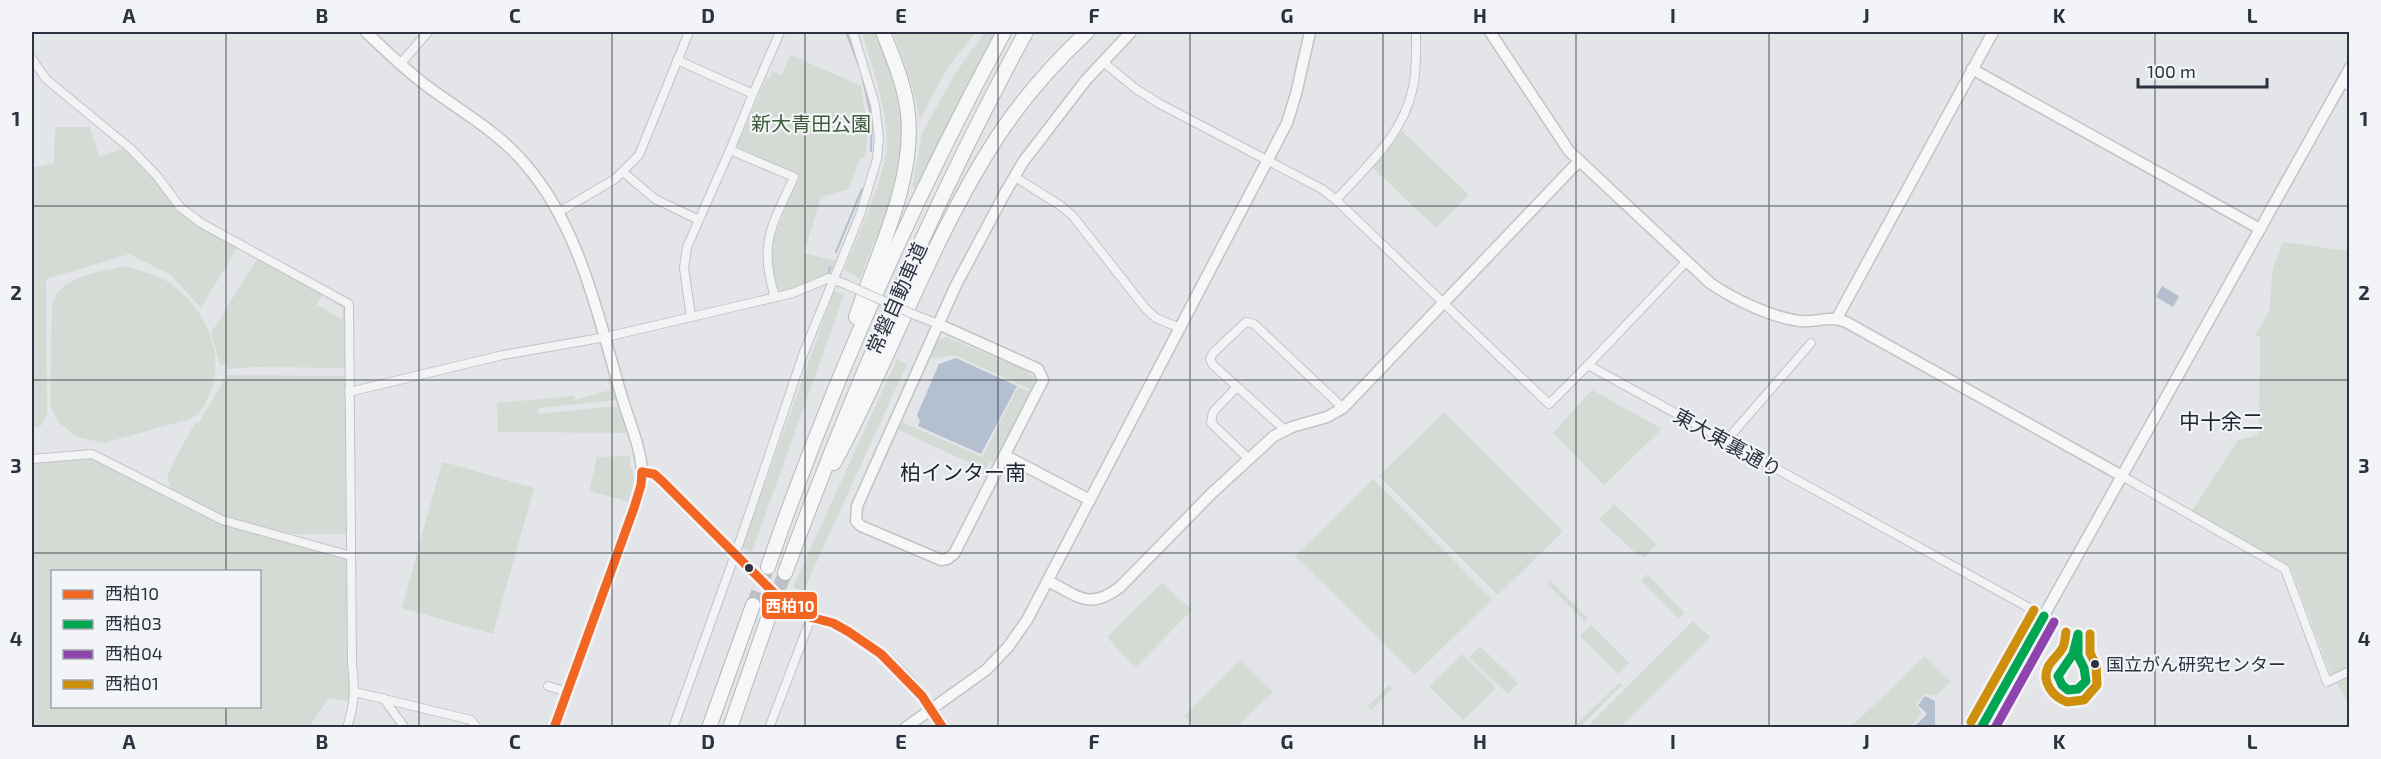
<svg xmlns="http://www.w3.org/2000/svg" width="2381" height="759" font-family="'Exo 2','Noto Sans JP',sans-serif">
<rect width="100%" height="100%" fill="#e3e5e8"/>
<g fill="#d4dbd4" fill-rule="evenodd">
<path d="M 862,32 L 874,32 L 887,61 L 901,112 L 904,160 L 884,228 L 873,244 L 860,279 L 844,270 C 856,241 889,169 887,139 C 885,102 872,67 862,32 Z"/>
<polygon points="893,32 976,32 946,70 920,120 913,89"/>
<polygon points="985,32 996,32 917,189 912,187 922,133 955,74"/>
<polygon points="791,55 861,86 868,132 865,158 860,158 849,189 821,197 804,253 837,261 831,273 782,292 777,289 772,270 771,248 774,248 775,244 772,243 798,176 740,150 738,144 767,77 770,78 772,71 781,75"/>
<polygon points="55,127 90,127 99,157 124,148 146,169 181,212 199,226 237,248 201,308 171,275 130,254 46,279 47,414 41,426 32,427 32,168 54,163"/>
<polygon points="1402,131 1469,195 1436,228 1372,167"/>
<polygon points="2283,242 2349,251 2349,704 2331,675 2291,568 2192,511 2238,440 2259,435 2260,336 2255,335 2269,312 2273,268"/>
<polygon points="257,259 323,294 317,305 342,319 343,308 329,299 347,306 348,368 257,367 227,369 226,365 220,365 211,333"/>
<path d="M 123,266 C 136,269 150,273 163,279 C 199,299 227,349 211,390 C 206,403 202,413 190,419 L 104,443 L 77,437 L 59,423 L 50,406 L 52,305 C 59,276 97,273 123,266 Z"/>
<polygon points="834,291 844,295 752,552 742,548"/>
<polygon points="946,337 1020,368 1034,377 1032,390 954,355 934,359 930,358 935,342"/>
<polygon points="897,359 907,364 803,592 793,587"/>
<polygon points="227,375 346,376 347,534 292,534 225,516 172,489 167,478 176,457 195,423 199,423"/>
<polygon points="611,375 617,400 538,408 538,414 619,406 628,433 498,432 497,403 574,396 575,400 610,390 608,379"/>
<polygon points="1018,387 1031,392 997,464 990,461 985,470 899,430 902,422 982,457"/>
<polygon points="1592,390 1662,429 1604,485 1553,433"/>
<polygon points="1444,412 1563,531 1498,595 1379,476"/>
<polygon points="630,456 630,468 632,468 634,480 630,502 589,491 597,457"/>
<path d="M 91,457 L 222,525 L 345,556 L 349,559 L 353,685 L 350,702 L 329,698 L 309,727 L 34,727 L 32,709 L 32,462 ZM 52,572 L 260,572 L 260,706 L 52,706 Z"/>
<polygon points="444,462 534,488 493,634 402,608 442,463"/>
<polygon points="1373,479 1492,599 1415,675 1295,556"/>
<polygon points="1614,504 1656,544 1645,557 1638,555 1599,519"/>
<polygon points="1647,574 1685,613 1679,619 1641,581"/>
<polygon points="1550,580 1588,618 1585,622 1547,584"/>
<polygon points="1162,583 1192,610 1135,668 1107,637"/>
<polygon points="1693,621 1710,637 1620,727 1587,727"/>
<polygon points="1591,625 1629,663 1618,674 1580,636"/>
<polygon points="1480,646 1518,683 1508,694 1469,657"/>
<polygon points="1462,654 1496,688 1463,720 1429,686"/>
<polygon points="1925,656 1951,682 1935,696 1925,694 1916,704 1922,714 1910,727 1851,727"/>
<polygon points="1241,660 1273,692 1237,727 1196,727 1184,716"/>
<polygon points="1619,683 1622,685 1580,727 1574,727"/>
<polygon points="1389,685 1393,689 1371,710 1368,706"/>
</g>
<g fill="#b4c0d0">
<polygon points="2162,286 2179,296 2173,307 2156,297"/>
<polygon points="956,358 1017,386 981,454 918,426 920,421 917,415 939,364"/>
<polygon points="1925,696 1935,701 1935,727 1914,727 1927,714 1918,705"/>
</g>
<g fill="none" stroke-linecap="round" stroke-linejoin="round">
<g stroke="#b4c0d0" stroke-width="2">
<polyline points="846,32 859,66"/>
<polyline points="861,71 872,120 871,151"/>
<polyline points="836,252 862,189"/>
<polyline points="828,274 830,267"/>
</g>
<g stroke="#bec1c6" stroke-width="14" stroke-dasharray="14 7" stroke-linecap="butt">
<polyline points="753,605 768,567"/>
<polyline points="771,610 785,573"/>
</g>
<g stroke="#c2c3c6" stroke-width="10">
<g id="street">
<path d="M 32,59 L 46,79 L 131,149 L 157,176 L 180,207 L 201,223 L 349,304 L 352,663 C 355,689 355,703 347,728"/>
<polyline points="677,60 753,94 730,150"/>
<polyline points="1102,61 1136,89 1160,104 1322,189 1336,200 1549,404 1588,365 2044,616"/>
<polyline points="401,63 428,32"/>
<polyline points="2342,81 2350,87"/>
<polyline points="753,94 780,32"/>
<polyline points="623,172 655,199 699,220"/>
<polyline points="1015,177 1061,206 1072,215 1146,309 1156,318 1180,328"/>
<path d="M 1336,200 C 1367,166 1404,134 1413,87 C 1417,69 1416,50 1416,32"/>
<polyline points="559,212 615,179 639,155 689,32"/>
<polyline points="915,315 938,324"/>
<path d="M 691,317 L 684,268 L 687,247 L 730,150 L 794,177 C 772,226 758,243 775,297"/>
<polyline points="1588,365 1687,261"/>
<polyline points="1237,387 1213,412 1211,423 1249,459"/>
<polyline points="349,392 503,355 606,337 755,302 793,293 829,278 845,284"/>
<polyline points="1285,430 1213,365 1210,359 1213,353 1246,322 1254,324 1343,408"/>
<polyline points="1726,441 1811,343"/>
<polyline points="32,459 92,454 222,520 351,556"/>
<polyline points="2122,476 2285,569 2327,682 2350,671"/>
<polyline points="548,686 567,692"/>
<polyline points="355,692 471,720 477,728"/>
<polyline points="383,698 405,728"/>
<polyline points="673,728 742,535 804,352 860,215 877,159 879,138 875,105 853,32"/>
<polyline points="769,728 811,618"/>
</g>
</g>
<g stroke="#c2c3c6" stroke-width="13">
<g id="secondary">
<path d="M 366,32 C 385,50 405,70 427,86 C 460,111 499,132 526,165 C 580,228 598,316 621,394 C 628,419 641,446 642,473 C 643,485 638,496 634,508 L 554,728"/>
<path d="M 1490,32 L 1569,151 L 1710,283 C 1733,299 1773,318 1800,321 C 1817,323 1829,315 1846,322 L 2122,476"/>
<polyline points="1972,69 2260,229"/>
<polyline points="1837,318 1993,32"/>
<polyline points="938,324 1038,369 1043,380 954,554 947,559 941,560 861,526 856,521 857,506 920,365 956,285 1005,193 1023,162 1086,80 1131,32"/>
<polyline points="1006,456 1090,500"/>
<path d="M 642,472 L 654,474 L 662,481 L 782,601 C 791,607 800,614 810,618 C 818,620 825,620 833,623 C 877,644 919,684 943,728"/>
<path d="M 1048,581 C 1078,596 1089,611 1120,587 L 1212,493 L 1274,436 L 1292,427 L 1327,417 L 1343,408 L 1579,161"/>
<polyline points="905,728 986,670 1008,647 1027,620 1287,123 1296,94 1310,32"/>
<polyline points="1981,728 2350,68"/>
</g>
</g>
<g stroke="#b6b8bc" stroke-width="16">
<g id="highway">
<path d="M 856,317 C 877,254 915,182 908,114 C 905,85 893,58 883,32"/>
<path d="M 834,463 C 892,356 931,238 998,136 C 1023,98 1054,63 1087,32"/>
<path d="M 768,567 C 832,382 911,204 1004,32"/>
<path d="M 785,573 C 854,387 931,206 1026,32"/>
<polyline points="709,728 753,605"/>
<polyline points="730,728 771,610"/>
</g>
</g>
<use href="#street" stroke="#f3f3f5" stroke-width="8"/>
<use href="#secondary" stroke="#f7f7f7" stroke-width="10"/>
<use href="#highway" stroke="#f7f7f7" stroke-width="14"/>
<g stroke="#c2c3c6" stroke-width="10" stroke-linecap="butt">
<polyline id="street-bridge" points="845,284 915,315"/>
</g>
<use href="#street-bridge" stroke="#f3f3f5" stroke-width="8"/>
<g stroke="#f2f4f7" stroke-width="14">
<g id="bus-1">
<polyline points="642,472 654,474 662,481 782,601 806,616 833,623 849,632 881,654 922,696 943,728"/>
<polyline points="554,728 634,508 641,485 642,472"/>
</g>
</g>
<g stroke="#f2f4f7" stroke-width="14">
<g id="bus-2">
<polygon points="2078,634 2078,656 2084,668 2086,681 2078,689 2068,690 2062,685 2058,676 2073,654"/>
<polyline points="1981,728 2044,616"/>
</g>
</g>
<g stroke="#f2f4f7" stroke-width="14">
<polyline id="bus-3" points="1995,728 2054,622"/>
</g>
<g stroke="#f2f4f7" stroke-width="14">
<g id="bus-4">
<path d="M 2066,632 C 2065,637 2065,643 2063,647 C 2060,654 2052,659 2048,667 C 2041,682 2053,697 2067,702 L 2084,700 L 2097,685 L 2096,665 L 2090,653 L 2090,634"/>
<polyline points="1971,722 2034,610"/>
</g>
</g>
<use href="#bus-1" stroke="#f26522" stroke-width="9"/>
<use href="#bus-2" stroke="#00a651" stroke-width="9"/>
<use href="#bus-3" stroke="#8e44ad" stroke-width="9"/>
<use href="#bus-4" stroke="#ce8f0d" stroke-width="9"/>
</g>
<path fill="none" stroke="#2c3240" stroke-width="1.5" stroke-opacity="0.55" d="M 226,32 L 226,572M 419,32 L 419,728M 612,32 L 612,728M 805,32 L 805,728M 998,32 L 998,728M 1190,32 L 1190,728M 1383,32 L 1383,728M 1576,32 L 1576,728M 1769,32 L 1769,728M 1962,32 L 1962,728M 2155,32 L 2155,728M 32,206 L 2350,206M 32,380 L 2350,380M 32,553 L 2350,553M 226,706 L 226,728"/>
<g fill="#2c3240" stroke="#f2f4f7" stroke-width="2">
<circle cx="749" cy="568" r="5"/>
<circle cx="2095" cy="664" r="5"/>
</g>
<g text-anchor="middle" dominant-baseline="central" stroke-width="4.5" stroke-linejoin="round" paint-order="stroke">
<g font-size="18" fill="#2c3240" stroke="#f2f4f7" text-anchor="start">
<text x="2106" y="664">国立がん研究センター</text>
</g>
<g font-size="20" fill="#3e5b3a" stroke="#f2f4f7">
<text x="811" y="123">新大青田公園</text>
</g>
<g font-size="20" fill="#2c3240" stroke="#f2f4f7">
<text transform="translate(896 298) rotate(-66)">常磐自動車道</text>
<text transform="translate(1728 442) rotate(29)">東大東裏通り</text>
</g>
<g font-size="21" fill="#1e2331" stroke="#f2f4f7">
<text x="2221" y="420">中十余二</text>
<text x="963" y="471">柏インター南</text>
</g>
</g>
<rect stroke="#f2f4f7" stroke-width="2" x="761" y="591" width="57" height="29" rx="6" fill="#f26522"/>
<g font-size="16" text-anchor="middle" font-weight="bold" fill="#fff">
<text x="790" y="612">西柏10</text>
</g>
<rect width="2381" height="759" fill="none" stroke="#f2f4f7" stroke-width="66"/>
<rect x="51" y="570" width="210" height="138" fill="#f2f4f7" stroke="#a3a6ae" stroke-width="1.5"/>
<rect x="63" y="590" width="30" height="9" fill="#f26522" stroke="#a3a6ae" stroke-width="1.5"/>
<text x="105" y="600" font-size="18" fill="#2c3240">西柏10</text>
<rect x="63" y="620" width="30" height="9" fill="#00a651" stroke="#a3a6ae" stroke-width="1.5"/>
<text x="105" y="630" font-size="18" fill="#2c3240">西柏03</text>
<rect x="63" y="650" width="30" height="9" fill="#8e44ad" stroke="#a3a6ae" stroke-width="1.5"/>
<text x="105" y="660" font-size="18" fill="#2c3240">西柏04</text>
<rect x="63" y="680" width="30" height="9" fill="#ce8f0d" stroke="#a3a6ae" stroke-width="1.5"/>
<text x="105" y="690" font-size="18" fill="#2c3240">西柏01</text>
<path d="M2138 78v9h129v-9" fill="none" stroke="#2c3240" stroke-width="3"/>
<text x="2147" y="78" font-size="18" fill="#2c3240" stroke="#f2f4f7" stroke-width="4.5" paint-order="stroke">100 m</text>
<rect x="33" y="33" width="2315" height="693" fill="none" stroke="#2c3240" stroke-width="2"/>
<g font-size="20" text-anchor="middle" font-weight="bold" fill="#2c3240">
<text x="129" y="23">A</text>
<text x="322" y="23">B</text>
<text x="515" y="23">C</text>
<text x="708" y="23">D</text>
<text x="901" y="23">E</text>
<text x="1094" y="23">F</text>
<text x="1287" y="23">G</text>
<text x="1480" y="23">H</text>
<text x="1673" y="23">I</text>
<text x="1866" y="23">J</text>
<text x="2059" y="23">K</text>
<text x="2252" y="23">L</text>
<text x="16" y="126">1</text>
<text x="2364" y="126">1</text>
<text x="16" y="300">2</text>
<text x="2364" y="300">2</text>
<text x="16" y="473">3</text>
<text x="2364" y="473">3</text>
<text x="16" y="646">4</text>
<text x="2364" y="646">4</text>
<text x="129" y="749">A</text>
<text x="322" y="749">B</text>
<text x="515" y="749">C</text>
<text x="708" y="749">D</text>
<text x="901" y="749">E</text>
<text x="1094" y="749">F</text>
<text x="1287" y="749">G</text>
<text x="1480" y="749">H</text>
<text x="1673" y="749">I</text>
<text x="1866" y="749">J</text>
<text x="2059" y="749">K</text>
<text x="2252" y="749">L</text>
</g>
</svg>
